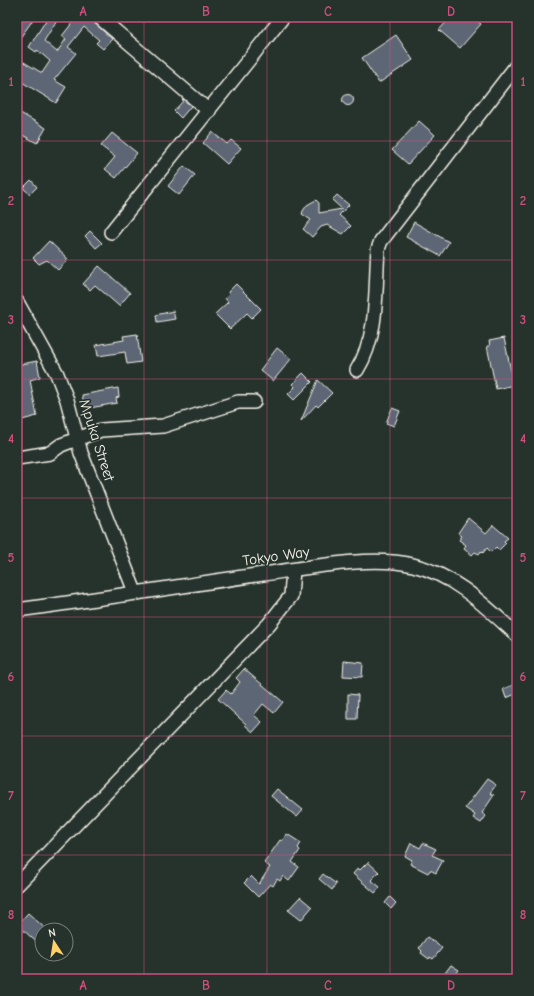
<svg xmlns="http://www.w3.org/2000/svg" width="534" height="996" font-family="'Comic Neue',sans-serif">
<rect width="100%" height="100%" fill="#26332d"/>
<filter id="ink" filterUnits="userSpaceOnUse"><feTurbulence type="fractalNoise" baseFrequency=".025" numOctaves="2"/><feDisplacementMap in="SourceGraphic" scale="8" xChannelSelector="R" yChannelSelector="G"/><feConvolveMatrix kernelMatrix="1 2 1 2 8 2 1 2 1" color-interpolation-filters="sRGB"/></filter>
<g filter="url(#ink)">
<g fill="#5d6674" stroke="#f4f1e8">
<polygon points="17,17 35,17 17,42"/>
<polygon points="48,17 53,17 57,20 44,41 57,52 66,39 62,36 77,17 88,17 112,39 103,49 96,43 99,40 84,27 68,47 76,53 54,80 66,87 56,103 17,79 17,58 42,73 50,61 37,50 36,52 29,47"/>
<polygon points="451,17 457,22 461,17 473,17 481,24 460,48 439,30"/>
<polygon points="396,35 413,60 379,83 362,58"/>
<circle cx="348" cy="100" r="5.5"/>
<polygon points="182,98 191,106 181,118 174,111 183,101"/>
<polygon points="17,111 46,128 37,143 17,132"/>
<polygon points="419,121 435,135 408,164 392,150"/>
<polygon points="212,132 227,144 231,140 241,148 227,164 203,143"/>
<polygon points="112,133 137,153 116,178 105,169 115,157 101,146"/>
<polygon points="184,166 195,175 179,195 168,186"/>
<polygon points="31,180 37,187 30,194 23,188"/>
<polygon points="337,195 349,205 339,215 351,226 343,234 327,225 321,227 312,237 303,229 311,220 302,214 303,211 307,205 316,200 319,203 319,213 342,209 332,200"/>
<polygon points="414,222 449,242 440,256 406,237"/>
<polygon points="90,231 102,243 96,248 85,236"/>
<polygon points="49,241 68,259 58,270 47,260 39,264 33,258"/>
<polygon points="99,266 130,293 119,306 95,285 90,290 83,284"/>
<polygon points="236,284 261,309 252,318 247,313 230,329 215,314 228,302 225,298 229,294 228,292"/>
<polygon points="173,311 175,319 157,322 156,315"/>
<polygon points="137,334 141,362 127,364 125,352 98,356 96,345 124,340 123,336"/>
<polygon points="504,338 514,385 496,389 487,346 490,346 489,341"/>
<polygon points="277,348 291,359 273,381 260,370"/>
<polygon points="37,361 40,377 30,380 37,416 22,420 21,416 17,417 17,365"/>
<polygon points="303,373 312,382 294,400 288,394 295,387 292,384"/>
<polygon points="318,380 332,393 318,407 316,405 301,421"/>
<polygon points="118,388 119,397 116,398 117,403 90,408 89,405 84,404 82,395"/>
<polygon points="392,408 400,411 394,426 386,423"/>
<polygon points="468,518 486,533 493,525 508,538 504,541 506,543 499,550 496,547 491,552 487,548 483,553 481,551 479,554 475,552 472,555 464,548 466,545 459,540 462,536 458,533"/>
<polygon points="344,661 363,663 362,677 343,676"/>
<polygon points="244,669 283,702 274,713 263,704 254,715 262,722 253,732 245,725 246,724 218,699 226,690 231,694 240,682 236,678"/>
<polygon points="513,685 516,694 506,698 503,689"/>
<polygon points="348,694 358,695 357,719 348,719"/>
<polygon points="487,779 496,785 490,793 494,795 482,813 486,816 481,823 473,818 475,815 465,808"/>
<polygon points="277,789 303,810 297,817 271,796"/>
<polygon points="287,834 301,843 298,848 300,850 292,862 299,867 289,881 283,876 280,881 277,879 273,886 270,884 258,897 244,883 251,876 259,884 270,867 264,863 280,840 282,841"/>
<polygon points="411,843 420,848 423,843 436,849 432,855 443,860 436,873 430,870 428,873 410,864 412,860 405,856"/>
<polygon points="368,862 379,872 371,880 380,887 375,893 353,874 358,868 360,870"/>
<polygon points="323,874 336,884 332,890 319,879"/>
<polygon points="300,897 312,907 301,920 288,910"/>
<polygon points="390,897 396,903 391,909 385,903"/>
<polygon points="28,913 47,930 42,930 42,947 21,928 22,927 19,923"/>
<polygon points="427,937 442,948 433,959 430,957 429,959 421,953 422,951 419,948"/>
<polygon points="451,965 459,970 453,978 445,973"/>
</g>
<g fill="none" stroke-linecap="round" stroke-linejoin="round">
<g stroke="#f4f1e8" stroke-width="16">
<g id="minor">
<polyline points="99,17 209,111"/>
<polyline points="111,232 283,17"/>
<polyline points="17,302 57,374 67,400 81,453 135,592"/>
<path d="M 357,370 C 379,335 375,289 378,249 L 381,241 L 517,65"/>
<polyline points="17,458 50,453 61,445 101,430 163,426 238,402 254,402"/>
<path d="M 17,610 C 99,599 181,586 263,574 C 307,568 370,555 413,565 C 455,575 486,607 517,635"/>
<polyline points="17,885 269,624 291,596 293,570"/>
</g>
</g>
<use href="#minor" stroke="#26332d" stroke-width="13"/>
</g>
</g>
<path fill="none" stroke="#ce4e7e" stroke-width="1" stroke-opacity="0.55" d="M 144,17 L 144,979M 267,17 L 267,979M 390,17 L 390,979M 17,141 L 517,141M 17,260 L 517,260M 17,379 L 517,379M 17,498 L 517,498M 17,617 L 517,617M 17,736 L 517,736M 17,855 L 517,855"/>
<g text-anchor="middle" dominant-baseline="central" stroke-width="3.5" stroke-linejoin="round" paint-order="stroke">
<g font-size="15" fill="#f4f1e8" stroke="#26332d">
<text transform="translate(97 440) rotate(72)">Mpuka Street</text>
<text transform="translate(276 556) rotate(-8)">Tokyo Way</text>
</g>
</g>
<rect width="534" height="996" fill="none" stroke="#26332d" stroke-width="44"/>
<g transform="translate(54 942) rotate(348)"><circle r="19" fill="#26332d" stroke="#787f78"/>
<path d="M0-3L7 15L0 10L-7 15Z" fill="#ffd166"/>
<text y="-6" font-size="11" font-weight="bold" text-anchor="middle" fill="#f4f1e8">N</text>
</g>
<rect x="22" y="22" width="490" height="952" fill="none" stroke="#ce4e7e" stroke-width="1.5"/>
<g font-size="13" text-anchor="middle" font-weight="bold" fill="#ce4e7e">
<text x="83" y="16">A</text>
<text x="206" y="16">B</text>
<text x="328" y="16">C</text>
<text x="451" y="16">D</text>
<text x="11" y="86">1</text>
<text x="523" y="86">1</text>
<text x="11" y="205">2</text>
<text x="523" y="205">2</text>
<text x="11" y="324">3</text>
<text x="523" y="324">3</text>
<text x="11" y="443">4</text>
<text x="523" y="443">4</text>
<text x="11" y="562">5</text>
<text x="523" y="562">5</text>
<text x="11" y="681">6</text>
<text x="523" y="681">6</text>
<text x="11" y="800">7</text>
<text x="523" y="800">7</text>
<text x="11" y="919">8</text>
<text x="523" y="919">8</text>
<text x="83" y="990">A</text>
<text x="206" y="990">B</text>
<text x="328" y="990">C</text>
<text x="451" y="990">D</text>
</g>
</svg>
